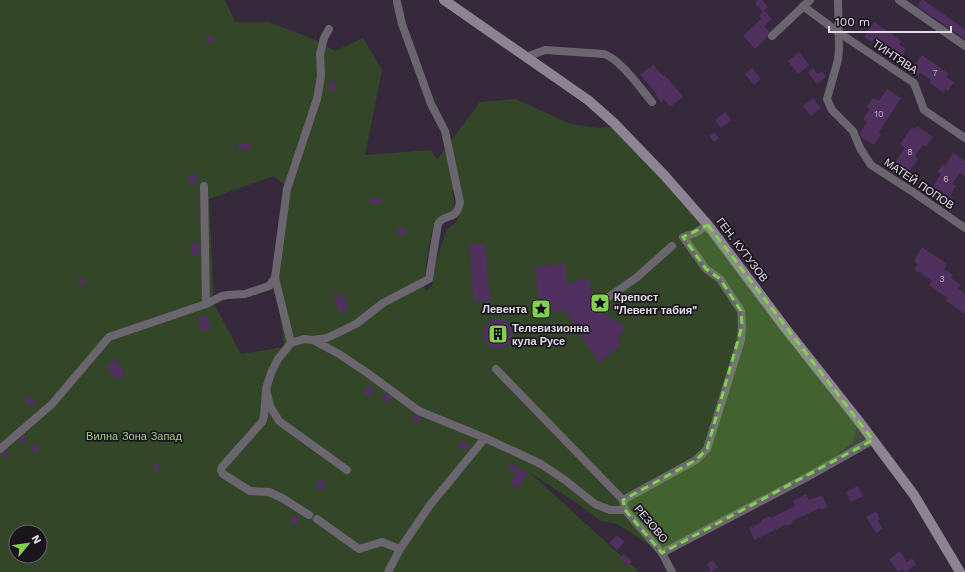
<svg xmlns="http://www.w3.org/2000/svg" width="965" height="572" font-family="'Work Sans',sans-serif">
<rect width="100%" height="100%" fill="#36293c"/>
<path fill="#334728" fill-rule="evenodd" d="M 0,0 L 225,0 L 235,22 L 269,22 L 313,39 L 335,51 L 363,38 L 382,70 L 365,155 L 431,150 L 437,160 L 480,102 L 515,99 L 571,124 L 598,128 L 609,127 L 621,130 L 665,176 L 858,420 L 853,442 L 811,475 L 662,553 L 617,524 L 601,521 L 578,504 L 529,472 L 639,572 L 0,572 ZM 274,176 L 286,187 L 275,266 L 284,347 L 241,354 L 214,304 L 209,199 ZM 456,189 C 460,206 466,218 447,229 L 436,262 L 432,286 L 425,291 C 423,272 430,241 434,222 L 453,212 L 454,201 L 452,190 ZM 16,532 L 40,532 L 40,556 L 16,556 Z"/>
<g fill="#4f305e">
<polygon points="758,0 762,0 768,7 763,12 755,4"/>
<polygon points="921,0 923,0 965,29 965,39 917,6"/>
<polygon points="764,11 772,19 764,26 769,31 767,37 755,49 743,36 761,19 759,16"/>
<polygon points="874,22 902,41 899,44 906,49 901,58 898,57 896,60 882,50 884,47 873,40 872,42 864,37"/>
<polygon points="211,35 214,41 208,44 205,38"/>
<polygon points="799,52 809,65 798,74 788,61"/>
<polygon points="922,55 949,74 946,77 954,82 948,91 946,89 943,93 929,82 931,80 920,73 919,75 911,70"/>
<polygon points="653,65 663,76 665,75 683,97 670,107 664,99 661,102 655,95 657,94 640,75"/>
<polygon points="752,68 761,79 754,85 745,74"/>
<polygon points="813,68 817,74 822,71 826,77 817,84 808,72"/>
<polygon points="330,81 337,82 336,91 329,91"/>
<polygon points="887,89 901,98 879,132 881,134 874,145 861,137 860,133 867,122 863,119 870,109 867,107 873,98 879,101"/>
<polygon points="813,98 821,108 811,116 803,106"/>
<polygon points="725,112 731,120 721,128 715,120"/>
<polygon points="917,126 933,137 926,147 923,145 915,156 918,159 909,172 911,173 906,181 889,170 905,148 900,144 912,127 915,129"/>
<polygon points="714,132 719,138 714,142 709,136"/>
<polygon points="250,143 251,149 238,150 238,144"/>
<polygon points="953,153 965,161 965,176 960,173 952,184 956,186 950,196 953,198 946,208 928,194 941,174 938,172 943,164 945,166"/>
<polygon points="195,173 199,181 191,185 187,176"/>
<polygon points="371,197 382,198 382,204 370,204"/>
<polygon points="405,227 406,235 398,236 397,228"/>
<polygon points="199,242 200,255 191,255 191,243"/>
<polygon points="484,243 491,301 474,302 469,244"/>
<polygon points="922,247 947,264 944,269 953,275 951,278 961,285 958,288 965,293 965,314 946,301 948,298 929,285 932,281 914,269 918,264 914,261"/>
<polygon points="565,264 567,283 588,278 594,301 592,305 593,308 597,310 600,310 602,313 626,326 617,339 621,345 599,363 565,311 540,313 535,266"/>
<polygon points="84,278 86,285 79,286 78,279"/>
<polygon points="342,293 349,309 340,313 333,297"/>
<polygon points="206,315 212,328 202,332 197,319"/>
<circle cx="498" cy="334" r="15"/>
<polygon points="115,359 125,373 116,380 106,366"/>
<polygon points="368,385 374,389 369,398 363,394"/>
<polygon points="385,393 392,398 387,403 381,398"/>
<polygon points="32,396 36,403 28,407 24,400"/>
<polygon points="415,415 422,418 418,424 412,420"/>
<polygon points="24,436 28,440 22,444 19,440"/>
<polygon points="462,440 469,445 465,451 458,446"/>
<polygon points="35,444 40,450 35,454 30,448"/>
<polygon points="7,450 10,455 4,459 1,454"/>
<polygon points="156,462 161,467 157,472 152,468"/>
<polygon points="511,463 528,473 518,489 510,484 516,473 508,469"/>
<polygon points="320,479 326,483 321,491 315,487"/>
<polygon points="858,486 863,496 851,502 846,492"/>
<polygon points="806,494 809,500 822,495 828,507 821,510 820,508 792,521 793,523 786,526 785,525 754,540 749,528 762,522 761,520 770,516 771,518 795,506 793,501"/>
<polygon points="876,511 880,519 878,521 883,529 876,533 866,517"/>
<polygon points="294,515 300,519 296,526 290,521"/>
<polygon points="617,535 625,542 617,550 609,543"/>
<polygon points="900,551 907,562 912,558 916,565 905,572 902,569 898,572 889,559"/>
<polygon points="624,554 632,562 627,566 619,558"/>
<polygon points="713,560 718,568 711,572 707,564"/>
</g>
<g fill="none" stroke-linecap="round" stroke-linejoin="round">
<g stroke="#6b656f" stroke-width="8">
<polyline points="838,0 839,48 838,60 827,99 832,110 853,131 860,148 871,165 916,194 965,228"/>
<polyline points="899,0 965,46"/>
<polyline points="803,6 838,32 914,83 924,110 965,138"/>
<polyline points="772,36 810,0"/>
<path d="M 526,57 L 545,50 L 604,54 C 620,59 641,89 652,102"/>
<polyline points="204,186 206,304"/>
<path d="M 275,278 L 291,343 L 304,339 L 313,340 L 327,338 L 356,324 L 383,303 L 429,279 L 438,224 C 445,212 456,223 460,202 L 445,131 L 431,104 L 402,24 L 397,2"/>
<polyline points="597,305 636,278 672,246"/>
<polyline points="313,340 339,354 366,372 419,411 485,438 541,464 565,480 595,504 610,510 625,510"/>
<polyline points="291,343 278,359 271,373 266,389 270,406 279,421 347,470"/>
<polyline points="496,369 623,500 625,510 662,553 811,475 873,440"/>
<polyline points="266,389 264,417 262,422 222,467 221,470 223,474 250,491 269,492 282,498 309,515"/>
<polyline points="0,449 52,404 109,337 206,304 222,296 228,295 245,294 269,286 275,278 287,189 317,99 321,76 320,54 324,38 329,29"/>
<polyline points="623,500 696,460 707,449 741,340 742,326 741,311 720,279 706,269 683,237 695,233 708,225"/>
<polyline points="317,519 359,549 382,542 400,549 430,505 485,438"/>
<polyline points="662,553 672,572"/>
<polyline points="388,572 400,549"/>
</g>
<polyline stroke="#8d8392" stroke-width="10" points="444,0 588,100 614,123 665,176 708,225 786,329 858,420 914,495 960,572"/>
</g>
<path fill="#81d050" fill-opacity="0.2" stroke="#81d050" stroke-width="3" stroke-dasharray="8 5" stroke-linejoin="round" d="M 708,225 L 873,440 L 662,553 L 625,510 L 623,500 L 696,460 L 707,449 L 742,326 L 741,311 L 720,279 L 706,269 L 683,237 Z"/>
<defs>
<g id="sight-square" transform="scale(1)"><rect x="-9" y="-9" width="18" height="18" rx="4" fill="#81d050" stroke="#1a151d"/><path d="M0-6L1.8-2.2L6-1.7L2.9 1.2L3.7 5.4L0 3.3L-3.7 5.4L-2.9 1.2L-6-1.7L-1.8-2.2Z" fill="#111"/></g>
<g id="building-square" transform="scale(1)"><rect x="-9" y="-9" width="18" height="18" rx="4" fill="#81d050" stroke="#1a151d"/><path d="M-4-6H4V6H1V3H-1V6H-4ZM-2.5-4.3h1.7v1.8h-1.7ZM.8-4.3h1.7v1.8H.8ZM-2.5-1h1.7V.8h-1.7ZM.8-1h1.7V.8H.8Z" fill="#111"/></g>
</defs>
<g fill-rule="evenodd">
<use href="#sight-square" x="600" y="303"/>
<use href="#sight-square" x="541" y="309"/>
<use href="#building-square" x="498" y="334"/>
</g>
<g text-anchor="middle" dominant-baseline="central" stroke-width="3.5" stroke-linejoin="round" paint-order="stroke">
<g font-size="9" fill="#beb1c6">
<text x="935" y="73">7</text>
<text x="879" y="114">10</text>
<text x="910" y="152">8</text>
<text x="946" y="179">6</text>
<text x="942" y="279">3</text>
</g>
<g font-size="11" fill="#e3dce8" stroke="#1a151d">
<text transform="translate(895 57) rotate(34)">ТИНТЯВА</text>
<text transform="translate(919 184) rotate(34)">МАТЕЙ ПОПОВ</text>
<text transform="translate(742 250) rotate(53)">ГЕН. КУТУЗОВ</text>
<text transform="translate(651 524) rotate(50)">РЕЗОВО</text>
</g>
<g font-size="11" font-weight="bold" fill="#e3dce8" stroke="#1a151d" text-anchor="start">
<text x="614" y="297">Крепост<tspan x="614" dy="13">"Левент табия"</tspan></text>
<text x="527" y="309" text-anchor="end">Левента</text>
<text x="512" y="328">Телевизионна<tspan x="512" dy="13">кула Русе</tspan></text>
</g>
<g font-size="11" fill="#a0d186" stroke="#1a151d">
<text x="134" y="436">Вилна Зона Запад</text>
</g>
</g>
<g transform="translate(28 544) rotate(61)"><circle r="19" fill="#1a151d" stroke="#6a656e"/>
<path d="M0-3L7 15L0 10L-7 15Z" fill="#81d050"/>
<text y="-6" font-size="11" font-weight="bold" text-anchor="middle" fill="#e3dce8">N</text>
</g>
<path d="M829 26v6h122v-6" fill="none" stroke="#e3dce8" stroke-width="2"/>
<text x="835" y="26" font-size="12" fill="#e3dce8" stroke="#1a151d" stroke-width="3" paint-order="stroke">100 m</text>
</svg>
